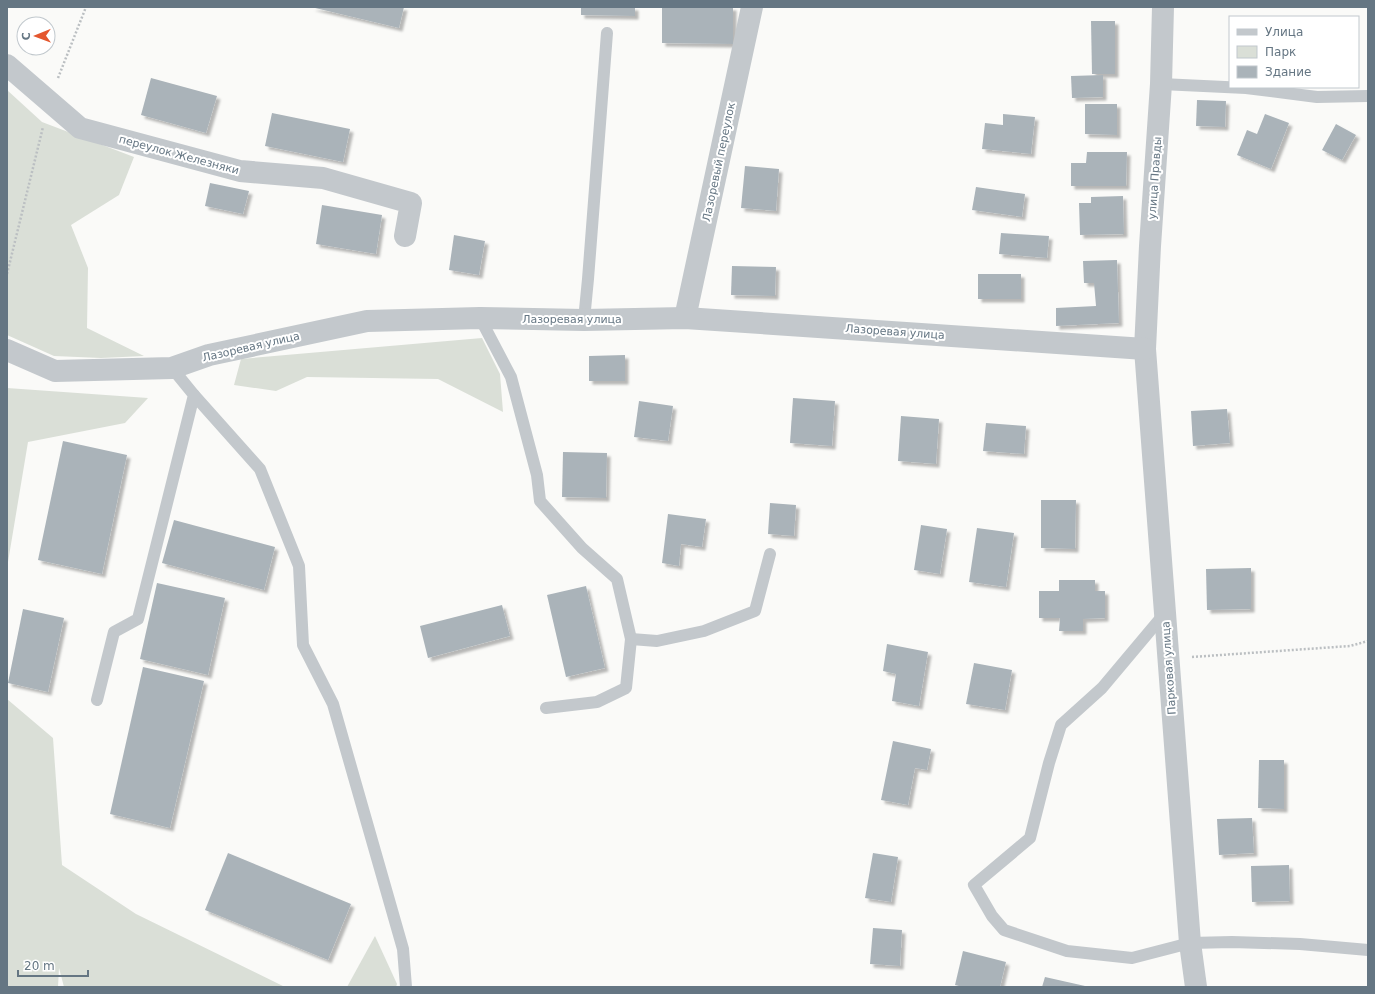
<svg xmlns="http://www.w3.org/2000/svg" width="1375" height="994" font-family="'DejaVu Sans',sans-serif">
<defs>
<filter id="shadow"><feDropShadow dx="3.5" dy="3.5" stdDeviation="1" flood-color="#0004"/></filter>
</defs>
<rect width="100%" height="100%" fill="#fafaf8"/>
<g fill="#dadfd7">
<polygon points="7,90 42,122 134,157 119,195 71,225 88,268 87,328 144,356 101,358 54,356 7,335"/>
<polygon points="482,338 500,374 503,412 438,379 307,377 276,391 234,385 241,359"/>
<polygon points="7,388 148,398 125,423 28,442 7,568"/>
<polygon points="7,699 53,738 62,865 136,914 285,987 64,987 59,968 58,987 7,987"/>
<polygon points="375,936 397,984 396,987 347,987"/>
</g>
<g fill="#aab3b9" filter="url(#shadow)">
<polygon points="311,7 404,7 399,28"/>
<polygon points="581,7 635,7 635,16 581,15"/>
<polygon points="662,7 733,7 733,44 662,43"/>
<polygon points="1091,21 1115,21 1115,74 1092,74"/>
<polygon points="1103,75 1103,97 1072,98 1071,76"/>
<polygon points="151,78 217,96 206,133 141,115"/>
<polygon points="1197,100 1226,101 1225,127 1196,126"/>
<polygon points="1085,104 1117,104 1117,135 1085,134"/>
<polygon points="272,113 350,129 343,162 265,146"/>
<polygon points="1003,114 1035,117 1031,154 982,149 985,123 1003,125"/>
<polygon points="1265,114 1289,123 1271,169 1237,155 1247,130 1257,134"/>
<polygon points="1336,124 1356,135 1342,160 1322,150"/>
<polygon points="1087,152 1127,152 1126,186 1071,186 1071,163 1086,163"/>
<polygon points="745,166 779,169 776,211 741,208"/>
<polygon points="210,183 249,191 243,214 205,206"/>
<polygon points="976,187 1025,194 1022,217 972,210"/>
<polygon points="1123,196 1124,234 1080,235 1079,203 1091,203 1091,197"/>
<polygon points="322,205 382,215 376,254 316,244"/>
<polygon points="1001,233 1049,236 1047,258 999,254"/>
<polygon points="454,235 485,241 479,275 449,270"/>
<polygon points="1117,260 1119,323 1056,326 1056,308 1096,306 1094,283 1084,283 1083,261"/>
<polygon points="732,266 776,267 775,296 731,295"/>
<rect x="978" y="274" width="43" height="25"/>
<polygon points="625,355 625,381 589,381 589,356"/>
<polygon points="793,398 835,401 832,446 790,443"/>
<polygon points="639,401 673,406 668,441 634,437"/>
<polygon points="1227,409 1230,443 1193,446 1191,411"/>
<polygon points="901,416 939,419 936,464 898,461"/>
<polygon points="986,423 1026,426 1024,454 983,451"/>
<polygon points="63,441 127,455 102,574 38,560"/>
<polygon points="563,452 607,453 606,498 562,497"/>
<polygon points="1041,500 1076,500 1075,549 1041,548"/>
<polygon points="770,503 796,505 794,536 768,534"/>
<polygon points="668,514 706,519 702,547 681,544 679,566 662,563"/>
<polygon points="174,520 275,547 264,590 162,563"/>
<polygon points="921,525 947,529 940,574 914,570"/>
<polygon points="977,528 1014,533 1006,587 969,582"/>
<polygon points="1251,568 1251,609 1207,610 1206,569"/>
<polygon points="1059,580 1095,580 1095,591 1105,591 1105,618 1083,619 1083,631 1059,631 1060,618 1039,618 1039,591 1059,591"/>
<polygon points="157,583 225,598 208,675 140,659"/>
<polygon points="586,586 605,668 566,677 547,595"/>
<polygon points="502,605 510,636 428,658 420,626"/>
<polygon points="23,609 64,618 48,692 8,683"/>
<polygon points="887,644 928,652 919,706 892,701 896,674 883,671"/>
<polygon points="974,663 1012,670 1005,710 966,704"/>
<polygon points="143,667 204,681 170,828 110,814"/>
<polygon points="893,741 931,749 927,770 915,768 908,805 881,800"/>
<polygon points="1259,760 1284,760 1284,809 1258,808"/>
<polygon points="1252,818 1254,853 1219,855 1217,819"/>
<polygon points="228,853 351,904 328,960 205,910"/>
<polygon points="873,853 898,857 891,902 865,898"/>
<polygon points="1289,865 1290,901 1252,902 1251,866"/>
<polygon points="873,928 902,930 900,966 870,964"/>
<polygon points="963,951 1006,962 1000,987 963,987 955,985"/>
<polygon points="1045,977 1085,986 1085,987 1042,987"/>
</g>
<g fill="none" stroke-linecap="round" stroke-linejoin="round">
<g stroke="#bbbfc2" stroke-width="2.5" stroke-dasharray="2 2" stroke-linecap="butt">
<polyline points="58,78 86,7"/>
<polyline points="7,274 43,127"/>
<polyline points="1192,657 1350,646 1368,641"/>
</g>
<g stroke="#c3c8cc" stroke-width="12">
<polyline points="1161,84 1246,88 1317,97 1368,96"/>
<polyline points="480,318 511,377 537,475 540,501 582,548 617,579 631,639 626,688 597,702 546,708"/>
<polyline points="584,320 588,279 607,33"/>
<polyline points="194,395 260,469 299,566 303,645 333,704 403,949 406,987"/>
<polyline points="1165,613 1102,688 1061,725 1049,763 1030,838 974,885 992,916 1004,930 1067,951 1132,958 1190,943 1232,942 1300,944 1368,950"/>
<polyline points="631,639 657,641 704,631 755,611 770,554"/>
<polyline points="97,700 114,632 138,619 194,395 172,368"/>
</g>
<g stroke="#c3c8cc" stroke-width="22">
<polyline points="1163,7 1161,84 1150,246 1145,349 1190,943 1196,987"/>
<polyline points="7,65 80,128 240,171 323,178 411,203 405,236"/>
<polyline points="685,318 752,7"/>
<polyline points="7,350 55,371 172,368 209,355 367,321 480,318 584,320 685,318 1145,349"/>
</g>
</g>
<g text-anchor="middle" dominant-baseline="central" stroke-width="4" stroke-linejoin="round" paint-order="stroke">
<g font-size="11" fill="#657683" stroke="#fff">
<text transform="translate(179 155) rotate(15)">переулок Железняки</text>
<text transform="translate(719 162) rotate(-78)">Лазоревый переулок</text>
<text transform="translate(1155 178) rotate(-86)">улица Правды</text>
<text x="572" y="319">Лазоревая улица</text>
<text transform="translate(895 332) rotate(4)">Лазоревая улица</text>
<text transform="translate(251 347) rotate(-13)">Лазоревая улица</text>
<text transform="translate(1169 668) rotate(-94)">Парковая улица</text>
</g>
</g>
<rect width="1375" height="994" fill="none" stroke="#657683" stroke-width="16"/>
<rect x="1229" y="16" width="130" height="72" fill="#ffffff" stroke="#c1c8cd"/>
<rect x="1237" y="29" width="20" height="6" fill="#c3c8cc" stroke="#c1c8cd"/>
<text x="1265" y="36" font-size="12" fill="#657683">Улица</text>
<rect x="1237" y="46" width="20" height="12" fill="#dadfd7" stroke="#c1c8cd"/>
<text x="1265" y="56" font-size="12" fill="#657683">Парк</text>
<rect x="1237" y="66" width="20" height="12" fill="#aab3b9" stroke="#c1c8cd"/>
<text x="1265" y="76" font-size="12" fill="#657683">Здание</text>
<g transform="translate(36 36) rotate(269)"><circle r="19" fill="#ffffff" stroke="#c1c8cd"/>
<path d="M0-3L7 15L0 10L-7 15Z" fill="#e4572e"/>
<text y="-6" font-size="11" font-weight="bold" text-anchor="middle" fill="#657683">С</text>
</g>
<path d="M18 970v6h70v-6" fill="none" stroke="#657683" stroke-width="2"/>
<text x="24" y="970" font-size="12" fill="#657683" stroke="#ffffff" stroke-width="3" paint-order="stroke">20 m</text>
</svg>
